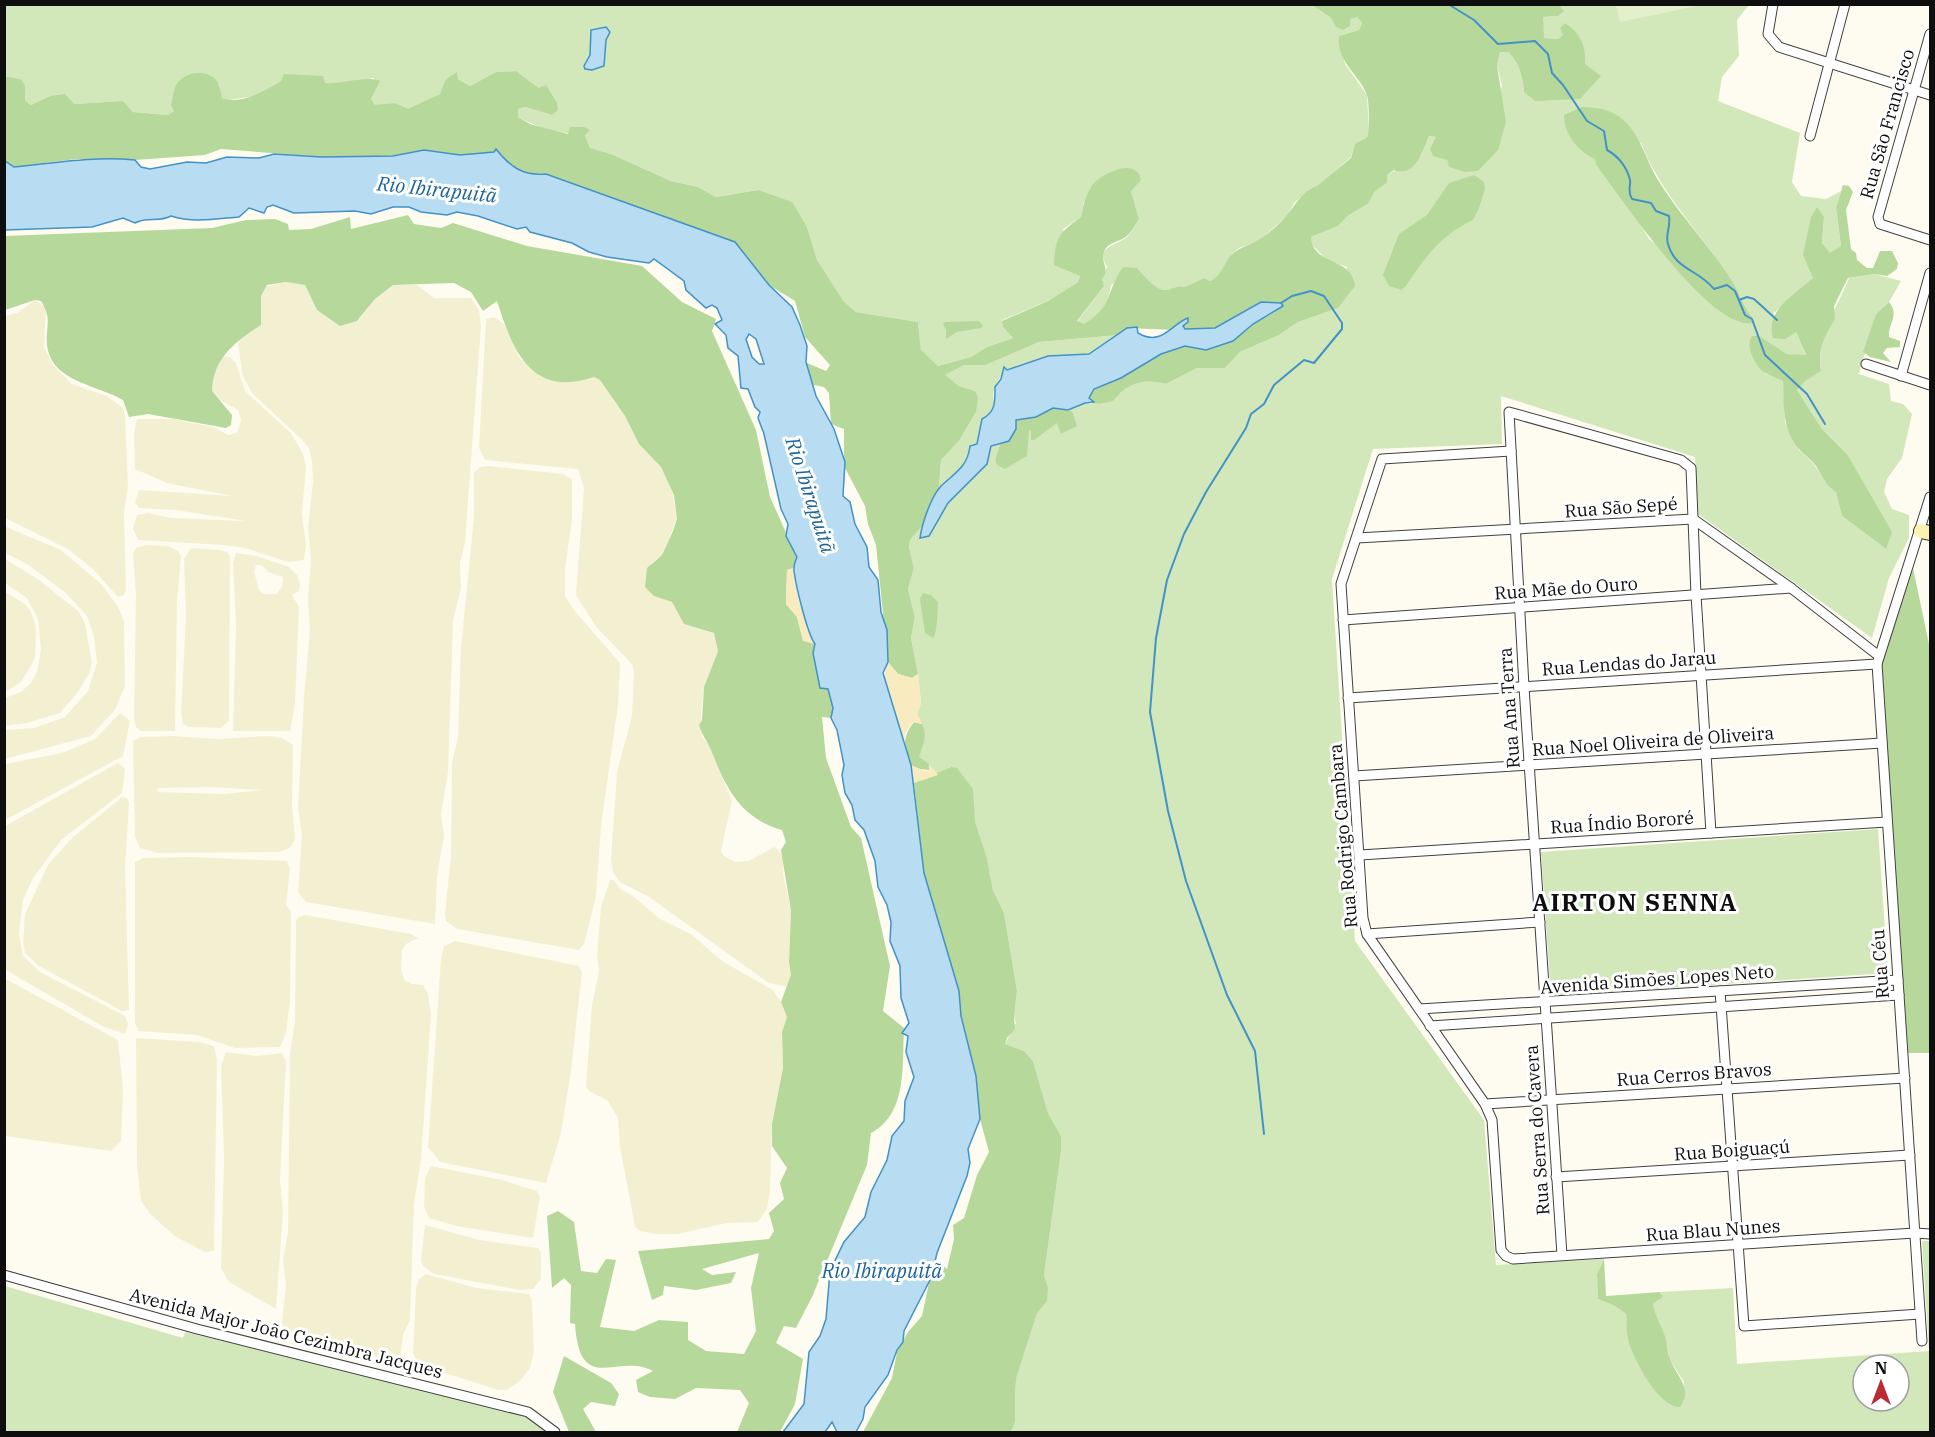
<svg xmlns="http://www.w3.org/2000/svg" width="1935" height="1437" font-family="'IBM Plex Serif',serif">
<rect width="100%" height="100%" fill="#fefcf1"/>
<g fill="#f3f0d2" fill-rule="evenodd">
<polygon points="286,282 305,285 317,310 358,321 375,299 393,285 417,285 434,298 471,298 479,310 481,326 465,542 460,563 461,588 453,621 448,772 441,815 444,835 437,877 435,924 306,902 298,892 302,835 298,809 304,696 310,630 308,601 311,559 308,528 313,481 312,462 309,448 301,439 252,393 243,376 238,344 240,338 261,325 261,296 265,287"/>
<polygon points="35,300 46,308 44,347 53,365 72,384 107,396 123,408 125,415 128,486 124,512 126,589 124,595 118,597 93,569 68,549 5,518 5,316 17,313"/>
<polygon points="494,317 504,324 520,358 534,372 588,379 594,377 600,380 625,416 639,444 661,467 672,489 677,519 662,555 651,563 654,596 672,602 684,624 714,633 716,638 718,651 704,687 701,713 702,737 710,747 732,801 721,851 724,856 735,862 748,861 775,847 784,856 783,874 791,911 789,962 791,975 788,987 769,983 649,897 620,882 613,872 611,859 617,772 632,716 634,671 632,664 597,628 576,595 584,488 578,469 485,460 479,448 486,319"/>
<polygon points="223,356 230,357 236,363 245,391 291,433 303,454 306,466 302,514 306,545 304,560 288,562 245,548 223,545 138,540 133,529 137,515 148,513 171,518 246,521 176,510 139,508 135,502 139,490 232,496 167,483 135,469 134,434 137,419 173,419 213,427 228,435 237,433 241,420 238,410 218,399 211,391 214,374"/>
<polygon points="488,466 563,474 572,479 572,520 565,569 565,596 574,610 620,663 618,705 601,826 596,897 584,944 579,950 457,929 446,921 445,914 451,855 452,763 458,737 461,648 474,517 474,473 480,467"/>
<polygon points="4,526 61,550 102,585 118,607 124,621 125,686 115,710 91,736 5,759 5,730 34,728 65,717 88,691 97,663 94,637 87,616 68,595 50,581 27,564 5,553"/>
<polygon points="148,545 168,546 178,551 181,557 177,601 175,731 141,731 136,727 134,718 136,594 133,553 137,547"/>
<polygon points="191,548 220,550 227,552 230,556 229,721 221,728 188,727 183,724 181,712 186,617 184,559"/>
<path d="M 236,553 L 257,556 L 289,567 L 297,575 L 300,583 L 299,591 L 292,595 L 299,607 L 295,705 L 290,731 L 233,731 L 236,625 L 233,563 ZM 256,565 L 262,565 L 268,572 L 283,577 L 282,587 L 276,594 L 263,594 L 259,589 L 254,572 Z"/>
<polygon points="5,559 39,580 79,612 85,624 92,662 90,672 78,692 60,713 27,723 5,726 5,698 21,692 31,683 37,672 41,650 38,619 27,598 5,583"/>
<polygon points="4,591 25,604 31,612 36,628 35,657 31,666 21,682 5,692"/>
<polygon points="120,713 130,721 123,756 5,820 5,764 62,753 95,739"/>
<path d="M 173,736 L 217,739 L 268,736 L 282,738 L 293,745 L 292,807 L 295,839 L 291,847 L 280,852 L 157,853 L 140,848 L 135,837 L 133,741 L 140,737 ZM 213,787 L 262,790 L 224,794 L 157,792 L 158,788 Z"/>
<polygon points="118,763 125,769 122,793 61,840 33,878 23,900 19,933 23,956 40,972 125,1016 128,1024 125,1034 102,1026 4,969 5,826"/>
<polygon points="122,797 127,798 129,803 125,868 129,1010 122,1011 39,966 25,953 23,942 25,914 48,865 71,839"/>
<polygon points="190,857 287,861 290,869 286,905 291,912 290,1001 286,1033 280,1047 235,1048 197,1035 138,1031 135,1023 135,862 143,858"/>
<polygon points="610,880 614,880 620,889 632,895 660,919 691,934 722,961 773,990 781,1002 787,1017 782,1032 783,1068 772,1124 770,1192 767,1209 758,1222 727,1223 677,1234 656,1234 640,1231 635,1227 620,1147 618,1118 608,1101 589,1091 586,1086 592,1005 599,971 597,955 601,907"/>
<polygon points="305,915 411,934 418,938 406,944 402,950 401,969 404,980 412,984 423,985 428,994 431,1015 421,1159 414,1204 410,1320 403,1335 400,1360 395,1362 293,1333 284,1329 282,1322 286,1285 283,1260 288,1232 290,1053 295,1021 296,922 297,918"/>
<polygon points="455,941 579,966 582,972 571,1071 561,1133 546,1183 440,1162 428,1147 441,959 444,946"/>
<polygon points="4,978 118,1040 123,1089 121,1141 111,1151 5,1136"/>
<polygon points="136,1038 199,1042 214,1046 217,1060 214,1251 205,1252 176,1237 150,1214 141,1201 137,1166"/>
<polygon points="226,1052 258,1056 282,1053 286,1061 280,1180 283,1212 276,1309 229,1282 221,1268 224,1160 221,1066"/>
<polygon points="431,1166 502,1180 537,1191 540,1197 533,1238 456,1226 429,1218 424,1207 425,1178"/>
<polygon points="425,1225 479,1240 538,1248 541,1253 541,1279 533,1289 520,1290 434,1274 423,1266 421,1260"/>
<polygon points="426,1274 476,1288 529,1294 532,1300 534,1352 530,1368 520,1381 507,1390 498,1390 418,1364 413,1353 416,1288 419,1279"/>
</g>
<g fill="#d2e8bb" fill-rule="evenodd">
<path d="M 4,5 L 1312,5 L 1331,18 L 1357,17 L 1362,23 L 1359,30 L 1339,36 L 1345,64 L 1367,95 L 1369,132 L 1366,139 L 1355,144 L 1351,157 L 1317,187 L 1310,189 L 1294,203 L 1287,216 L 1260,240 L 1239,248 L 1229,257 L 1217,279 L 1210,281 L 1204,278 L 1184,288 C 1176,285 1173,289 1165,290 C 1155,290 1143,274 1137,268 L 1111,285 C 1108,306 1101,313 1084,324 L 1077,322 L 1104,286 L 1102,279 L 1107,267 C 1094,246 1117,246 1128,236 C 1132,231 1136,224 1139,219 L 1131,191 L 1084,202 L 1081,217 L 1063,229 L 1080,276 L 1078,282 L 1048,301 L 1002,320 L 1003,327 L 1013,338 L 987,347 L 971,357 L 938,366 L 921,351 L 918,322 L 856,312 L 844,303 L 817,260 L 807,227 L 758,190 L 716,197 L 698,187 L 671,181 L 611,154 L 590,148 L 585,135 C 562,134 538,128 518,117 L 518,109 L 525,107 L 552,115 L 539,88 L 516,71 L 496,72 L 470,86 L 458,79 L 457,73 L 445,80 L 440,94 L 408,110 L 395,103 L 375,106 L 371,99 L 374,78 L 339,84 L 281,81 L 256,96 L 228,100 L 222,98 L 219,84 L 168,115 L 133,112 L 123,101 L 74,104 L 50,96 L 31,105 L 25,100 L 25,85 L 21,79 L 5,76 Z"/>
<path d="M 1555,5 L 1749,5 L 1737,20 L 1739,56 L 1722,77 L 1718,101 L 1800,133 L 1792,182 L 1801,196 L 1826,199 L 1841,191 L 1836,209 L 1841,246 L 1830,254 L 1822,243 L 1824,217 L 1813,278 L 1773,314 L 1796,332 L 1806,356 L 1787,354 L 1758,336 L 1766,374 L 1783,380 L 1785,422 L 1799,450 L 1813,463 L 1831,489 L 1836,491 L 1842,516 L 1886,549 L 1847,454 L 1822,429 L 1797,390 L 1805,380 L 1821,371 C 1815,340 1838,306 1849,278 L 1874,274 L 1901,281 L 1889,302 L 1876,314 L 1859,374 L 1889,384 L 1891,401 L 1903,404 L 1912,414 L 1902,458 L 1887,479 L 1884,492 L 1892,509 L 1909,515 L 1909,538 L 1889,578 L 1872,638 L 1698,514 L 1695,457 L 1501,396 L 1502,444 L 1373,449 L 1332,579 L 1355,941 L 1484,1120 L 1496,1265 L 1604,1259 L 1597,1274 L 1598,1299 L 1615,1306 L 1626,1314 L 1628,1340 L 1684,1402 L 1684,1382 L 1670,1360 L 1664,1334 L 1655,1317 L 1653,1304 L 1663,1297 L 1660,1292 L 1733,1288 L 1737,1364 L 1929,1351 L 1922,1241 L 1930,1241 L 1930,1432 L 1011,1432 C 1017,1417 1013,1402 1015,1386 C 1020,1353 1034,1318 1048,1287 L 1044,1275 L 1061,1152 L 1061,1136 L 1048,1113 L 1033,1061 L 1024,1051 L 1005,1044 L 1016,1023 L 1014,1017 L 1017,991 L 1004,913 L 993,890 L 987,858 L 975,821 L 972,789 L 950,767 L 938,775 L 918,757 C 926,740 926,731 917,714 L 921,703 L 918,674 L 911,638 L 915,617 L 908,589 L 914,568 L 909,547 L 910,540 L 923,525 L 921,529 L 929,536 L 948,502 L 987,464 L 991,446 L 1000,444 L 995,460 L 1028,430 L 1072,411 L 1068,410 L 1085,403 L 1091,404 L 1093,402 L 1089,398 L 1098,403 C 1130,397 1122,373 1166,384 L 1197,368 L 1225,368 L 1240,352 L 1279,335 L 1298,322 L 1338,308 L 1347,267 L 1327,260 L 1311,244 L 1311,237 L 1338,226 L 1349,215 L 1368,204 L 1375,190 L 1387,183 L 1387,175 L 1421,156 L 1429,136 L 1436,137 L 1450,167 L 1464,172 L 1502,86 L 1497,66 L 1500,52 L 1508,52 C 1519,62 1523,77 1524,92 L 1584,64 L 1580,38 L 1565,23 L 1563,35 L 1558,39 L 1543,38 L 1543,17 L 1558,16 L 1559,5 ZM 1641,143 C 1662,196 1702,234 1732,281 C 1740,293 1743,306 1752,317 L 1649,239 L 1636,217 L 1596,165 L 1595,159 ZM 1863,1365 L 1899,1365 L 1899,1401 L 1863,1401 Z"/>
<path d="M 1119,335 L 1089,354 L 1048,356 L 1007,370 L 1005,368 C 1002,375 999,379 996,385 C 988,399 1003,409 982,419 L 977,444 L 970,445 C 968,466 954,475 939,488 L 941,460 L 959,441 L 976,412 L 975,391 L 959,386 L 944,375 L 964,365 L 986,365 L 1039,342 Z"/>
<polygon points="1878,829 1888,973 1551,996 1541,852"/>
<polygon points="5,1286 183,1338 185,1332 525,1414 548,1432 5,1432"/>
</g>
<g fill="#b7d89b">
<path d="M 1312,5 L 1559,5 L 1564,11 L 1558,16 L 1543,17 L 1544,38 L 1558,39 L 1563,35 L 1560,28 L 1565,23 C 1581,33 1586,46 1585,64 L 1601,76 L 1580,99 L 1535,101 L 1524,92 C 1523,77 1519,62 1508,52 L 1500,52 L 1497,66 L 1506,122 L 1498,150 L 1478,171 L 1464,172 L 1449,167 L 1447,160 L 1433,156 L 1430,149 L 1436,137 L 1429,136 C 1423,151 1415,178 1394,170 L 1387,175 L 1387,183 L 1375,191 L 1368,204 L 1349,215 L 1338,226 L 1311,237 C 1312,266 1352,256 1355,286 L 1338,308 L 1298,322 L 1279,335 L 1240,352 L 1225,368 L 1197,368 L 1166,384 C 1143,378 1128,382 1113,401 L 1098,404 L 1089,398 L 1094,389 L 1121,378 L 1161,354 L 1185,346 L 1206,350 L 1233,341 L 1253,324 L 1275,312 L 1261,302 L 1215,328 L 1184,329 L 1181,321 L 1175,330 L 1127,328 L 1119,335 L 1039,342 L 986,365 L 964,365 L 945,375 L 959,386 L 975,391 L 978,398 L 976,412 L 959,441 L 941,460 L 939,488 L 923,525 L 910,540 L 909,547 L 914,568 L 908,589 L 915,617 L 911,638 L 918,674 L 912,678 L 898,674 L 888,662 L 876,545 L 868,524 L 865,506 L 844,466 L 844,429 L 831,424 L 829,393 L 824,387 L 809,384 L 806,377 L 807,363 L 826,371 L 830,365 L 805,337 L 795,301 L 769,285 L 735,242 L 546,174 L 521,172 L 494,152 L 460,155 L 424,150 L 393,156 L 321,157 L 221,149 L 205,155 L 135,160 L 76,159 L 14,167 L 5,161 L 4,76 L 21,79 L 25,85 L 25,100 L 31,105 L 50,96 L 65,94 L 74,104 L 123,101 L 133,112 L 168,115 L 174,111 L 171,105 C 173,99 173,91 176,85 C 184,71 210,68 218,83 C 220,87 221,93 222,98 C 242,105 264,91 281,81 L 284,74 L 323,76 L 325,83 C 342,85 365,75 380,81 L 371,99 L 375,105 L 395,103 L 408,109 L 440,94 L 445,80 L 457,72 L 458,79 L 470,86 L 496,72 L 516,71 L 539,88 L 546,85 L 557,103 L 558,110 L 552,115 L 525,107 L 518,109 L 518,117 L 530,124 L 568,134 L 570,127 L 584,127 L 590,130 L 585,135 L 590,148 L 611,154 L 671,181 L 698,187 L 716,197 L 758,190 L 792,202 L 807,227 L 817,260 L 844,302 L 856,312 L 918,322 L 921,350 L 938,366 L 971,357 L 987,347 L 1013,338 L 1003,327 L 1002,321 L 1048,301 L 1078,282 L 1080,276 L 1054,265 C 1055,237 1059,233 1081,217 C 1083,206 1087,190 1095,182 C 1107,171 1137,158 1141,180 L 1131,191 L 1139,219 C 1135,225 1131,234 1124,238 C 1117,242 1106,244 1104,252 C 1100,264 1111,268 1102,279 L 1104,286 L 1077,321 L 1084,324 C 1115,304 1104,295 1123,267 L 1137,268 C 1143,274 1155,290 1165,290 C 1173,289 1176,285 1185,287 L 1204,278 L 1210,281 C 1221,277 1223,265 1230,256 C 1240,246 1252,245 1263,237 C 1271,231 1281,223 1287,215 C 1296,204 1302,191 1317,186 L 1351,158 L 1355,144 C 1359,141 1364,140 1367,137 C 1370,134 1369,100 1367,95 C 1359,74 1336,62 1339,36 L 1359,30 L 1362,23 L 1357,17 L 1350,19 L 1350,26 L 1343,30 L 1336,27 L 1331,18 Z"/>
<path d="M 1582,107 C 1597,108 1608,108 1621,118 C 1640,133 1646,160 1658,180 C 1680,216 1710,246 1732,281 C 1740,293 1743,306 1752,317 L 1752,323 C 1710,331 1621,197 1596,165 L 1595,159 C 1578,151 1564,135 1564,115 Z"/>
<path d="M 1474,175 L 1484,182 L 1485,189 L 1479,208 L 1473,220 C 1441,235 1425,257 1406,286 L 1401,290 L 1389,286 L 1383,275 L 1399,234 L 1427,215 L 1449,183 Z"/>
<path d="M 1843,185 L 1849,186 L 1853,192 L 1846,210 L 1851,249 L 1856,253 L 1857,260 L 1867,268 L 1873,268 L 1880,251 L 1892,251 L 1898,263 L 1897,269 L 1887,276 L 1874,274 L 1848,278 L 1834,306 L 1835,319 C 1824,337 1817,350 1821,371 L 1805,381 L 1797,390 L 1822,429 L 1847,454 L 1892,532 L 1886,549 L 1842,516 L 1836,492 C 1826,487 1822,475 1816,466 C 1811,459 1804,455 1799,449 C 1782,429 1784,406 1783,381 C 1777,378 1770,376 1764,372 C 1755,366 1745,346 1752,336 L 1759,336 L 1787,354 L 1806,355 L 1796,332 L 1785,339 L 1773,338 C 1765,310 1794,295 1813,278 L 1803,255 L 1811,217 L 1817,207 L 1824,217 L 1822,243 L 1830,253 L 1841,246 L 1836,208 Z"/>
<path d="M 408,215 L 414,224 L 441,228 L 453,223 L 527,246 L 642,266 L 682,302 L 716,319 L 712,331 L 756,430 L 770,497 L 797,557 L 793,568 L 787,570 L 786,604 L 797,617 L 803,640 L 815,644 L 813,653 L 820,688 L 828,689 L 833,708 L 831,718 L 822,717 L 826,758 L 851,827 L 861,838 L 890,966 L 883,1011 L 904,1028 C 902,1064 908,1114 871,1133 L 867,1165 L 812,1297 L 796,1328 L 784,1326 L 776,1343 L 803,1359 L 795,1404 L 780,1432 L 737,1432 L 749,1403 L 740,1390 L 696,1388 L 675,1399 L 650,1397 L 638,1392 L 636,1380 L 653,1371 C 617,1352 580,1397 575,1324 L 570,1323 L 571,1285 L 564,1278 L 552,1288 L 547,1216 L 558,1211 L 574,1222 L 581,1271 L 597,1273 L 606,1259 L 616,1260 L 600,1327 L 634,1331 L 659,1320 L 688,1322 L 688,1340 L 706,1351 L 744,1354 L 756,1331 L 751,1288 L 759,1253 L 702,1269 L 712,1275 L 736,1272 L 731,1283 L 696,1290 L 664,1286 L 663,1295 L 652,1300 L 638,1251 L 769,1239 L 774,1231 L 769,1213 L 784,1199 L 780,1183 L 787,1168 L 772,1146 L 772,1124 L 783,1068 L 782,1032 L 787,1017 L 781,1002 L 791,975 L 789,962 L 791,911 L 781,850 L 786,842 L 782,830 C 740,818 726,788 711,750 C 707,741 702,735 699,725 L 702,720 L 704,687 L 718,651 L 714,633 L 684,624 L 672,602 L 654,596 L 645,587 L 647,568 L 662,555 L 673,531 L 677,519 L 674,495 L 661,467 L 639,444 L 625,416 L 600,380 L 594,377 C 531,398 513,351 497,301 L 483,311 L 471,292 L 454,283 L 393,285 L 375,299 L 357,321 L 340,326 L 317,310 L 305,285 L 286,282 L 267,285 L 261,296 L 261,325 C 236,341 213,358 212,391 L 232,415 L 231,425 L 226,428 L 148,414 L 129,417 L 123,400 C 98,385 51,382 47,345 C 45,325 53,321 41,301 L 35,300 L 5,310 L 4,236 L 212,228 L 246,220 L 275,219 L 288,224 L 289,230 L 311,229 L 350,217 L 351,229 Z"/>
<path d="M 1889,302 C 1900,315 1888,323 1889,337 L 1900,341 L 1900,347 L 1887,348 L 1883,353 L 1891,362 L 1870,357 L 1863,352 L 1876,314 Z"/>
<polygon points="979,321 983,326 981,328 957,332 946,339 946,330 943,324 945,322"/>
<polygon points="1053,408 1072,411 1077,426 1061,434 1057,423 1034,440 1031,440 1031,431 1029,430 1027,456 1005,469 997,465 995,460 1000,444 1008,441 1016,420 1036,417"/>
<polygon points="1913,568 1930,649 1930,1053 1908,1053 1881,664"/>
<path d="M 923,593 L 931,595 L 938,602 C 938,609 937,634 933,638 L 925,633 L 920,599 Z"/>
<path d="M 914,722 L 922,724 C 928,736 923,745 919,757 L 929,764 L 929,770 L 912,768 C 904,749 901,738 914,722 Z"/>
<polygon points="951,767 957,768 973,789 975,821 987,858 993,890 1004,913 1017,991 1014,1017 1015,1029 1007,1038 1005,1044 1024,1051 1033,1061 1048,1113 1061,1136 1061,1152 1044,1275 1048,1287 1047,1301 1037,1313 1017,1375 1015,1388 1015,1421 1011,1432 863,1432 892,1378 897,1352 908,1332 922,1316 931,1273 939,1262 947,1269 954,1239 953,1225 964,1218 977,1175 989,1152 980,1119 976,1076 961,1016 959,991 924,873 914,783"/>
<path d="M 1604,1259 L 1606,1296 L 1660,1292 L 1663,1297 L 1653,1304 C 1655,1316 1661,1325 1665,1336 C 1667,1343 1667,1352 1670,1359 C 1676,1376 1694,1389 1680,1407 C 1658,1407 1635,1361 1629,1343 C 1626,1334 1627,1323 1626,1314 L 1615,1306 L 1598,1299 L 1597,1274 Z"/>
<polygon points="564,1356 611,1383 619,1394 615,1406 591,1402 583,1409 596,1432 569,1432 553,1392"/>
</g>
<g fill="#f8ebbf">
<path d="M 793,568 C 799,588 805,630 815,644 L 803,641 L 797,617 L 786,604 L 787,570 Z"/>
<path d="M 888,662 L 898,674 L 912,678 L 918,674 L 921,703 L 917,714 L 922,724 L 913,722 L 905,733 L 904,743 C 898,718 876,687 888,662 Z"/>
<polygon points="929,764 938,775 914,783 911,765 925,771 929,770"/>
</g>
<polygon fill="#e3efcd" points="1616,5 1616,4 1702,5 1620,22"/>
<g fill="#b8ddf3" stroke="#4292c7" stroke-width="1.5" fill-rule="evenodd">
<polygon points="606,27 610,32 606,40 604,66 592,70 585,69 584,66 590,55 591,30"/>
<path d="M 496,149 C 510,167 523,176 546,174 L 735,242 L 769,285 L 792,307 L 800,325 L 807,346 L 806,362 L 816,396 L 834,429 L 845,462 L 843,496 L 850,502 L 855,524 L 867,547 L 869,567 L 878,580 L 881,612 L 887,630 L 888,662 L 883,673 L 911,765 L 924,873 L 959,991 L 961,1016 L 976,1076 L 980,1119 L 968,1149 L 970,1163 L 967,1176 L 937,1253 L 931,1278 L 904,1331 L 903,1342 L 897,1350 L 888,1375 L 865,1407 L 863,1419 L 856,1432 L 837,1432 L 832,1422 L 825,1432 L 783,1432 L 804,1404 L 809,1352 L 820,1336 L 826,1319 L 830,1271 L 844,1242 L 865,1217 L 871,1192 L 887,1160 L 892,1136 L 904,1121 L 905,1101 L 914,1077 L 906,1052 L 908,1036 L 902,1033 L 909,1023 L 901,998 L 900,966 L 890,941 L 891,922 L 887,905 L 878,887 L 875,861 L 864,830 L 855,820 L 852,805 L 845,793 L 842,775 L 844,765 L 837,730 L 831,718 L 833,708 L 828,689 L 820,688 L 813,653 L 815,644 C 807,633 796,586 794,571 C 793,566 795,562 797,557 L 786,536 L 788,524 L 781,509 L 764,434 L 758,418 L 760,412 L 755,407 L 748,389 L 741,388 L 738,356 L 728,348 L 726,335 L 715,324 L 722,320 L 717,308 L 712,305 L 706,308 L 686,290 L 684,281 L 654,259 L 649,263 L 607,257 L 589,252 L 572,243 L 530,232 L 526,227 L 517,229 L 478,216 L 457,212 L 447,215 L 421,212 L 409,207 L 393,207 L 371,214 L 355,211 L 294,213 L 273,205 L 267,207 L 264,213 L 249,208 L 239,217 C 215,219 193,223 171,216 C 158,223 147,216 135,223 L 123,218 L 92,227 L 5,230 L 5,161 L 14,167 C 55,163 94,156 135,160 L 141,167 L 150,169 L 187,162 L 206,163 L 227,157 L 259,158 L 274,154 L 321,157 L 393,156 L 424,150 L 460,155 L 494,152 ZM 749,334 L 756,339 L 764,364 L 759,364 L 752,357 L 746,339 Z"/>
<path d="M 1261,302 L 1281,303 L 1283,306 L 1253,324 L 1233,341 L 1206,350 L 1185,346 L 1161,354 L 1121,378 L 1094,389 L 1089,398 L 1094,402 L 1085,403 L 1068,410 L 1053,408 L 1036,417 L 1016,420 L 1016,429 L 1009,441 L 991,446 L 987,464 L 948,503 L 929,536 L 920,538 C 922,523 931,497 941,486 C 955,473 968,466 970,446 L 977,444 L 982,419 C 996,412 995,401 995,387 L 1001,379 L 1004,367 L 1007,370 L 1048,356 L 1089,354 L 1127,328 L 1137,327 L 1138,333 C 1162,347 1171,324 1188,318 L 1188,322 L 1183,326 L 1185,329 L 1215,328 Z"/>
</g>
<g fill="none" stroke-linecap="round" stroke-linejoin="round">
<g stroke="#4292c7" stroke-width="2">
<path d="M 1448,4 L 1474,20 L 1498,44 L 1535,41 L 1548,54 L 1552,73 L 1563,85 L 1587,121 L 1604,131 L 1607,150 C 1618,156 1627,167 1630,180 C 1631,187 1627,191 1632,199 L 1651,203 L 1656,211 L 1669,216 C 1671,226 1665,235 1668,244 C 1675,270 1698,269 1714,289 L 1727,285 L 1735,291 L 1745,315 L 1752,319 L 1765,355 L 1807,394 L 1825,424"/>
<polyline points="1739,300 1747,297 1754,299 1777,320"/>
<polyline points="1264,1134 1255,1051 1227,995 1186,881 1168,811 1150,712 1156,638 1167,580 1184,534 1206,492 1246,428 1251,414 1264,404 1274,385 1304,360 1314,363 1342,329 1342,323 1324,296 1311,291 1292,296 1281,303"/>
</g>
<g stroke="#414141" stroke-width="11">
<g id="street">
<polyline points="1773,4 1768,34 1779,47 1930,95"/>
<polyline points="1930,34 1878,217 1880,224 1930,240"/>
<polyline points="1810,136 1845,4"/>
<polyline points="1866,364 1930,385"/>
<polyline points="1901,376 1930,273"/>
<polyline points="1511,451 1382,459 1341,584 1363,918 1367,934 1485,1104 1492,1120 1501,1250 1506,1256 1513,1259 1915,1233 1930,1234"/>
<polyline points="1357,538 1693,519 1791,588 1879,656"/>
<polyline points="1343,620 1791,588"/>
<polyline points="1348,698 1877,664"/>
<polyline points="1354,776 1882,743"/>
<polyline points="1360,855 1887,822"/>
<polyline points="1367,934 1540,922"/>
<polyline points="1720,991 1744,1326 1920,1314"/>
<polyline points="1419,1009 1898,980"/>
<polyline points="1430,1026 1899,995"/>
<polyline points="1485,1104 1905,1078"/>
<polyline points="1556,1177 1910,1155"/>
<polyline points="1562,1255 1524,687 1509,412 1681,460 1691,468 1696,595 1711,833"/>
<polyline points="4,1275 197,1329 528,1412 555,1432"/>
<polyline points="1922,1341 1877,664 1930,497"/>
</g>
</g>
<g stroke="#303030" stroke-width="16">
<polyline id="secondary" points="1921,531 1930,533"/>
</g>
<use href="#street" stroke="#fff" stroke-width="9"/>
<use href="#secondary" stroke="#fbf2af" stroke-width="14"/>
</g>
<g text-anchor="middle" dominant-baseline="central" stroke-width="6" stroke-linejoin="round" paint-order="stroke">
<g font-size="18" fill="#0e0e0e" stroke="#fff">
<text transform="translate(1887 124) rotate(-74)">Rua São Francisco</text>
<text transform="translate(1621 507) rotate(-4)">Rua São Sepé</text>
<text transform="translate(1566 588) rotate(-4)">Rua Mãe do Ouro</text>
<text transform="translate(1629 663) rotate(-4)">Rua Lendas do Jarau</text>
<text transform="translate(1509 708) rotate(-94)">Rua Ana Terra</text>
<text transform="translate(1653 741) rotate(-4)">Rua Noel Oliveira de Oliveira</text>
<text transform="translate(1622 822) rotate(-4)">Rua Índio Bororé</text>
<text transform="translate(1343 836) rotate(-95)">Rua Rodrigo Cambara</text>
<text transform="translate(1880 964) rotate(-94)">Rua Céu</text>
<text transform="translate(1657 979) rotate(-4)">Avenida Simões Lopes Neto</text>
<text transform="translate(1694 1074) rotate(-4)">Rua Cerros Bravos</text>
<text transform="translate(1537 1130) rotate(-94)">Rua Serra do Cavera</text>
<text transform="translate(1732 1150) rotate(-4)">Rua Boiguaçú</text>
<text transform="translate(1713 1230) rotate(-4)">Rua Blau Nunes</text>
<text transform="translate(286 1333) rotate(14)">Avenida Major João Cezimbra Jacques</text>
</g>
<g font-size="20" font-style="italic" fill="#1d649b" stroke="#fff">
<text transform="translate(437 189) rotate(6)">Rio Ibirapuitã</text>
<text transform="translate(811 495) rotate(72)">Rio Ibirapuitã</text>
<text x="882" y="1270">Rio Ibirapuitã</text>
</g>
<g font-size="24" font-weight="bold" letter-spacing="1.5" fill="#0e0e0e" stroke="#fff">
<text x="1635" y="902">AIRTON SENNA</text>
</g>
</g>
<rect width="1935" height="1437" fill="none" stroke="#0e0e0e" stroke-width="12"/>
<g transform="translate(1881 1383)"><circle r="28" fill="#ffffff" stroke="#9f9f9f" stroke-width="1.5"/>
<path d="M0-4.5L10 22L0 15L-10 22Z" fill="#b92c33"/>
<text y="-9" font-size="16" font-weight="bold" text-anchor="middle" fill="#0e0e0e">N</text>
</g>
</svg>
